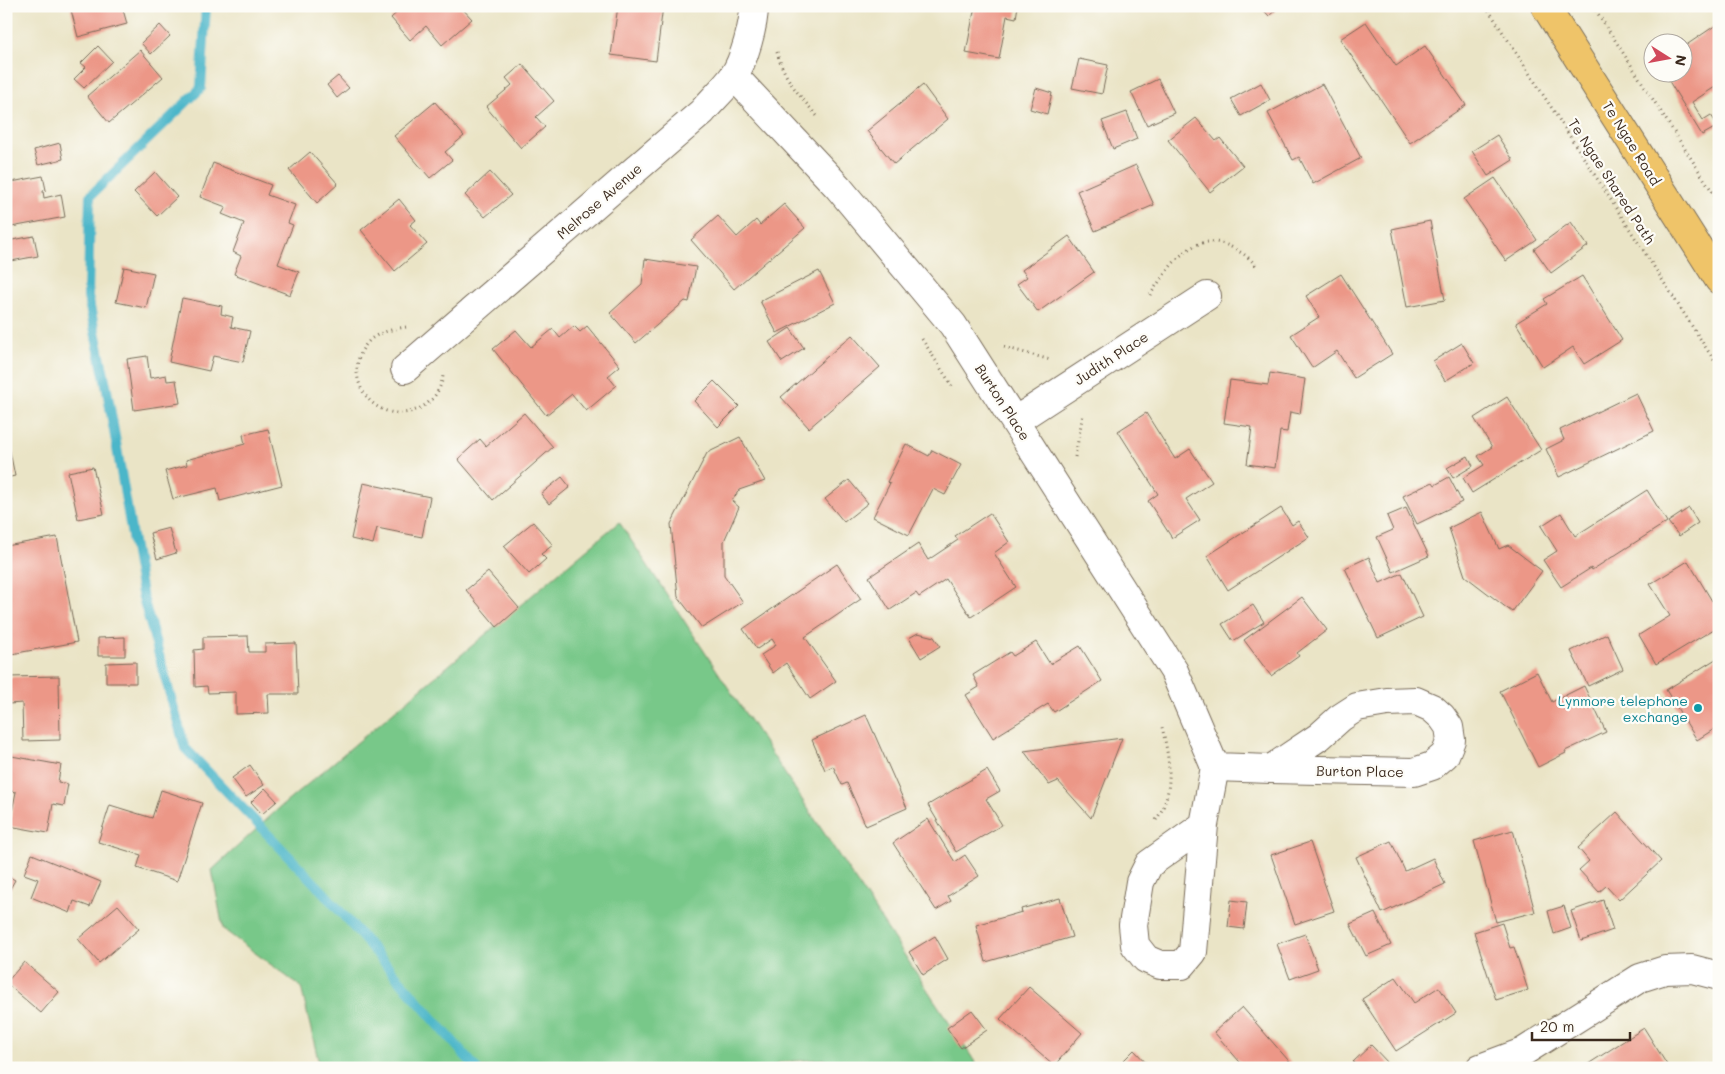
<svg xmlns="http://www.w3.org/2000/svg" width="1725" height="1074" font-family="Mali,sans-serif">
<rect width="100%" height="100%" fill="#fdfcf7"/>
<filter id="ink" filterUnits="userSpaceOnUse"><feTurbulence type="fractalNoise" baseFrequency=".02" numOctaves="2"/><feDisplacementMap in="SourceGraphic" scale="10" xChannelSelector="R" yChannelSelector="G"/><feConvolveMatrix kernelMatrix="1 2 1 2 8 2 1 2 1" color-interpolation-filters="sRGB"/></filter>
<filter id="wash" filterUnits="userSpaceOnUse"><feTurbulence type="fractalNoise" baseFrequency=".0096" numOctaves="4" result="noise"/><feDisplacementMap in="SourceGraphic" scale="20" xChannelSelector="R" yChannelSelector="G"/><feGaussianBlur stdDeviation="1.12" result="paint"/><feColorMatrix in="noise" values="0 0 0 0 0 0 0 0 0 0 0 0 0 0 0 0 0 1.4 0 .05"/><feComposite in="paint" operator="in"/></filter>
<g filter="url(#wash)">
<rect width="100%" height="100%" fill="#eae4c6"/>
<polygon fill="#78c889" stroke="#5a7954" points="619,522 979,1068 835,1068 825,1059 780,1062 771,1068 320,1068 301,987 223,929 212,870 277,810"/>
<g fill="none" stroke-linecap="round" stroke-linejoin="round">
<polyline stroke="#4cb6c9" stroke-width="10" points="206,6 201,88 90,196 88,297 107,390 142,594 185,748 325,894 476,1068"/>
</g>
<g id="blocks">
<g fill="#ec9787">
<polygon points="70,6 122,6 127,24 78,37"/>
<polygon points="404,6 460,6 472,19 442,45 426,26 410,40 391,18"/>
<polygon points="618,6 663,6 656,61 611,55"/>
<polygon points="975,6 1018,6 1016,18 1007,16 999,59 966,53"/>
<polygon points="1260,6 1280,6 1269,16"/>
<polygon points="1366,22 1396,66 1425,46 1466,105 1410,143 1340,39"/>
<polygon points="1719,23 1719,93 1715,87 1692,102 1703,120 1711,115 1718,126 1702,135 1667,78 1675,72 1682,72 1682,68 1686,66 1682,61 1682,48"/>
<polygon points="160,25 170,36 151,54 141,43"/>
<polygon points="98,46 112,61 84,88 74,79 86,67 81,63"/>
<polygon points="140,50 163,77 109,123 87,96"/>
<polygon points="1079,59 1108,65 1102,94 1072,88"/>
<polygon points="522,64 554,101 536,117 545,127 521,148 486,107 512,85 506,78"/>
<polygon points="338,76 349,88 337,98 327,85"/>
<polygon points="1158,79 1174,113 1147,125 1131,92"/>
<polygon points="1261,83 1270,100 1241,116 1231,99"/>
<polygon points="1322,84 1361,158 1313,184 1299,157 1293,160 1268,113"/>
<polygon points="923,85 948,119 894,164 867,131"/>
<polygon points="1036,88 1052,93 1047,114 1030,109"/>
<polygon points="435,102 464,136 445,152 452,160 430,178 394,136"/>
<polygon points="1127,112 1137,139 1113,149 1102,121"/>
<polygon points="1196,118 1216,141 1220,138 1243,166 1210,192 1168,140"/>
<polygon points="1497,135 1513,160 1488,176 1472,151"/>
<polygon points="60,143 63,159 38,165 34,150"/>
<polygon points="310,152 338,184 317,203 289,170"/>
<polygon points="213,163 271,185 267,195 295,205 288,223 293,225 278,264 299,272 290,295 234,274 241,256 233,252 244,223 222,214 226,207 200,197"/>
<polygon points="1136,165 1154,205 1095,231 1077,191"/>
<polygon points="155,172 177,197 157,216 134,192"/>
<polygon points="490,172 511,195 485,217 465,195"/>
<polygon points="43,176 46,190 43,191 44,198 61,194 65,217 6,228 6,183"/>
<polygon points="1495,178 1537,240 1506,261 1464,199"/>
<polygon points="399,199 416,220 410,225 427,244 395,271 361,230"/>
<polygon points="784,204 805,228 734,289 691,240 718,216 737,237 756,220 760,225"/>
<polygon points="1430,221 1445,300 1407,307 1392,229"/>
<polygon points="1571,222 1588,246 1551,273 1534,249"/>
<polygon points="34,236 38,256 11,261 7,241"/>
<polygon points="1069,236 1094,272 1038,312 1017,284 1027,277 1022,270"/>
<polygon points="645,259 696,267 689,302 685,301 636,343 610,313 642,284"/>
<polygon points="124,267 154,273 146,308 116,302"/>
<polygon points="819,271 835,303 777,333 760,301"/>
<polygon points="1341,274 1392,354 1354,378 1337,351 1312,368 1291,335 1319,317 1306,296"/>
<polygon points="1582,276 1622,340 1584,364 1573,347 1543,367 1516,323 1547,304 1544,299"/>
<polygon points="182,298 222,306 221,314 233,317 231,327 250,331 243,362 213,356 209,371 169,362"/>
<polygon points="574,326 580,332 587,326 620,366 608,376 616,386 586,411 572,394 546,415 493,349 516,330 531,347 553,329 560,338"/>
<polygon points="790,328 804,348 782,362 769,342"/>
<polygon points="852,335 880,367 809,428 781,397"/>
<polygon points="1462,343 1474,363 1445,381 1433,361"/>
<polygon points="147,356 150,378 166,375 167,381 176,380 180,403 134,410 127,359"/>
<polygon points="1270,373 1305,379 1300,414 1290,412 1287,432 1280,431 1275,468 1247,464 1252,427 1224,423 1230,380 1268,385"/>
<polygon points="714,381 739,406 718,427 694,401"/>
<polygon points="1636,393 1654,431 1559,477 1546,449 1564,440 1560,430"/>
<polygon points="1507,397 1541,450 1472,493 1463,478 1484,465 1478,456 1492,447 1474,418"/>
<polygon points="524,413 553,447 493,500 458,459 480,439 486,446"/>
<polygon points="1146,413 1175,459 1190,449 1212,482 1186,499 1200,520 1172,538 1148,501 1158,494 1118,431"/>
<polygon points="268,429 282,485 220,501 217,488 173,499 165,471 187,465 186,460 245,444 243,435"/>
<polygon points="6,432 15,476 6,478"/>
<polygon points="740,437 765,481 739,490 732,501 739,507 724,541 724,575 743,602 702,628 678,597 671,524 707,453"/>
<polygon points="906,444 929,456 932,450 961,465 945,495 933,489 909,535 873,517 890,483 887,482"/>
<polygon points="1468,456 1473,466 1453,478 1447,468"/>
<polygon points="93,467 104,514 78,519 68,472"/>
<polygon points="562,477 570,487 549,504 541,494"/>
<polygon points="1449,477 1462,502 1417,524 1403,496 1433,482 1435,485"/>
<polygon points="849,480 868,503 844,522 825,499"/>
<polygon points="363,483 430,497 422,537 377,528 373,544 351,539"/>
<polygon points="1647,490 1667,522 1592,570 1591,568 1561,587 1543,560 1557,551 1541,526 1561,513 1575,536"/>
<polygon points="1281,508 1292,525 1298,521 1309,537 1228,590 1207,556"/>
<polygon points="1406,508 1429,556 1393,572 1377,537 1393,530 1387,516"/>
<polygon points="1689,508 1698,523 1679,536 1668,522"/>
<polygon points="1482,512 1499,549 1508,545 1542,571 1512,612 1465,576 1449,528"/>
<polygon points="990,513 1009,542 994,553 1016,587 971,617 946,579 919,597 916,593 890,610 869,577 918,544 928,560 958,540 955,536"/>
<polygon points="533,522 553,545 541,554 546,559 529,574 504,546"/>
<polygon points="169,528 176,553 157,559 150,533"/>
<polygon points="57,537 77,642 6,655 6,546"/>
<polygon points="1369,557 1380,583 1402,573 1423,617 1378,638 1345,568"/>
<polygon points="1688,561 1712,601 1719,597 1719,626 1656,664 1639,635 1670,616 1650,584"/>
<polygon points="837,564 861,599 805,637 836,681 810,699 786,663 773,673 761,655 776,645 772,639 757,649 743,629"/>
<polygon points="488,572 519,608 497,627 466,590"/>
<polygon points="1302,597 1327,630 1297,653 1299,656 1271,676 1244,640"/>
<polygon points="1253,605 1264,622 1233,641 1222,624"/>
<polygon points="918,633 934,637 940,646 921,658 909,638"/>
<polygon points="1607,634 1623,669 1588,686 1571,651"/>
<polygon points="248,636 249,652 265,652 265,644 296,643 298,694 268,694 269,713 236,714 236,692 208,693 207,686 195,687 194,650 203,649 203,637"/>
<polygon points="125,637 125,656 98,656 98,638"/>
<polygon points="1036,642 1050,664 1080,646 1102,681 1054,712 1048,704 993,738 966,695 979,687 973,675 1010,652 1013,656"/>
<polygon points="1719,657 1719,726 1697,740 1666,690"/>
<polygon points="136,662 136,683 106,683 106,663"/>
<polygon points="1537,672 1552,702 1584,686 1606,732 1565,751 1566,753 1538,767 1500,691"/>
<polygon points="59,676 60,740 23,741 22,703 9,704 8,677"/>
<polygon points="866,715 907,808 866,826 847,783 842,785 833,766 825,770 812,740"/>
<polygon points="1122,738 1091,818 1058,781 1049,785 1024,751"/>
<polygon points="6,755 61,765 58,782 68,784 64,806 53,804 48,833 9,826 16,792 6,790"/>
<polygon points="250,765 264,785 246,797 232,778"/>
<polygon points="987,770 1000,791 986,799 1002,825 956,852 928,805"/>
<polygon points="265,788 277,801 262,814 251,802"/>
<polygon points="161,790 202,803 177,881 137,868 141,855 98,842 110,805 152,818"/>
<polygon points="1617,812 1661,861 1619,900 1606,886 1599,892 1579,870 1589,861 1578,848"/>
<polygon points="928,819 955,862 965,855 979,876 948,896 951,901 936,910 893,843"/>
<polygon points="1513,830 1535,912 1496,922 1474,841"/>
<polygon points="1391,841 1405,871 1433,858 1445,884 1382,913 1356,857"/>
<polygon points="1310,842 1334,911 1295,924 1271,855"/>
<polygon points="32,854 101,882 90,907 74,901 70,913 31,897 38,879 24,874"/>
<polygon points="6,875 15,880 6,896"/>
<polygon points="1060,898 1072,937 986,962 976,925 1022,912 1021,909"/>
<polygon points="1231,900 1247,902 1244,929 1228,927"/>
<polygon points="1603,900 1613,930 1581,941 1571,911"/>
<polygon points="118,905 139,929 99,963 78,939"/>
<polygon points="1564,906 1571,928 1554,934 1548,911"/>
<polygon points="1375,913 1391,945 1366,956 1350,924"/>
<polygon points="1502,923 1510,948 1514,947 1528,990 1496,1000 1474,932"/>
<polygon points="1305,934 1318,969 1290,979 1277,944"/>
<polygon points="935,936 948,959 923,975 909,952"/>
<polygon points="24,962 59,992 41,1013 6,983"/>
<polygon points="1396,977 1414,1003 1439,987 1456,1013 1396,1051 1362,999"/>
<polygon points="1029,987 1082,1033 1054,1066 1000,1019"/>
<polygon points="1242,1007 1295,1068 1245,1068 1214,1032"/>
<polygon points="972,1010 987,1030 961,1048 947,1028"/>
<polygon points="1644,1028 1669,1068 1582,1068"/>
<polygon points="1371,1045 1390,1065 1387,1068 1359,1068 1353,1062"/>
<polygon points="1134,1050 1151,1068 1116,1068"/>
</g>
</g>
</g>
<g filter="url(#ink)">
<use href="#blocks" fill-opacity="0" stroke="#786b59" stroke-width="1"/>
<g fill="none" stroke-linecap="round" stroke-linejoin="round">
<g stroke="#786b59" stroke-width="30">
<g id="street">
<polyline points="734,76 838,187 953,325 1174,671 1215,767 1271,769 1320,736 1340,718 1357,707 1387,702 1416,701 1432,708 1442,717 1449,727 1451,740 1445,755 1432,766 1414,772 1271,769"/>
<path d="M 405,369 L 702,112 C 712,100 724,89 733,77 C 744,61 754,25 754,6"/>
<polyline points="1015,421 1207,296"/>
<polyline points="1204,825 1149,864 1140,882 1133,925 1135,945 1146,959 1160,965 1182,965 1193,952 1204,825 1215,767"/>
<polyline points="1480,1068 1523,1052 1640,978 1665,970 1692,969 1719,976"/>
</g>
</g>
<g stroke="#786b59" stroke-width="30">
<polyline id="highway" points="1545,6 1719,280"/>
</g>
<g stroke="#786b59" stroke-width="3" stroke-dasharray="1 4" stroke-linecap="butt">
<polyline points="1486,6 1719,368"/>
<polyline points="1593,6 1719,202"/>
<path d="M 777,52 C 784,79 799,95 817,116"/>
<path d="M 1150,295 C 1169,267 1194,226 1233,248 C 1244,254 1249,257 1257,267"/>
<path d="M 406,327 C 394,329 379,332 370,340 C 335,375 377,432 422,407 C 433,401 441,389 443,376"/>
<polyline points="922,339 952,386"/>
<polyline points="1004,347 1051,360"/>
<polyline points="1075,457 1083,414"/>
<path d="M 1156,820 C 1176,792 1169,757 1162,727"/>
</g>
<use href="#street" stroke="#fff" stroke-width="28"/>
<use href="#highway" stroke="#efc469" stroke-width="28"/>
</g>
</g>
<circle fill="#0f9aa8" stroke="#fdfcf7" stroke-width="2" cx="1698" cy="708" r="5"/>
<g text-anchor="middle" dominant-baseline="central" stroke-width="4.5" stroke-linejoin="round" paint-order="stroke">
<g font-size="14" fill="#3b2a1e" stroke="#fdfcf7">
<text transform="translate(1632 143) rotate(58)">Te Ngae Road</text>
<text transform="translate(1612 181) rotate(57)">Te Ngae Shared Path</text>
<text transform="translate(599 201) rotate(-41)">Melrose Avenue</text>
<text transform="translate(1111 358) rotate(-33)">Judith Place</text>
<text transform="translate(1003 402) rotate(57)">Burton Place</text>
<text transform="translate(1360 771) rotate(1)">Burton Place</text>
</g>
<g font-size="14" fill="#0d838f" stroke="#fdfcf7" text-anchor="end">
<text x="1688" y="700">Lynmore telephone<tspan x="1688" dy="16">exchange</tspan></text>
</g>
</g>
<rect width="1725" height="1074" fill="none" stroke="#fdfcf7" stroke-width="25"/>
<g transform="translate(1668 58) rotate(101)"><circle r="24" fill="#fdfcf7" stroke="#afa8a0"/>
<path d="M0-4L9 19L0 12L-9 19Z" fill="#d1495b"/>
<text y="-8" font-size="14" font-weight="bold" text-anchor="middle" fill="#3b2a1e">N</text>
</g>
<path d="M1532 1032v8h98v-8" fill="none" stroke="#3b2a1e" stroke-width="2.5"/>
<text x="1540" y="1032" font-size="15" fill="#3b2a1e" stroke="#fdfcf7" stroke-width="4" paint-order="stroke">20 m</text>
</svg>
